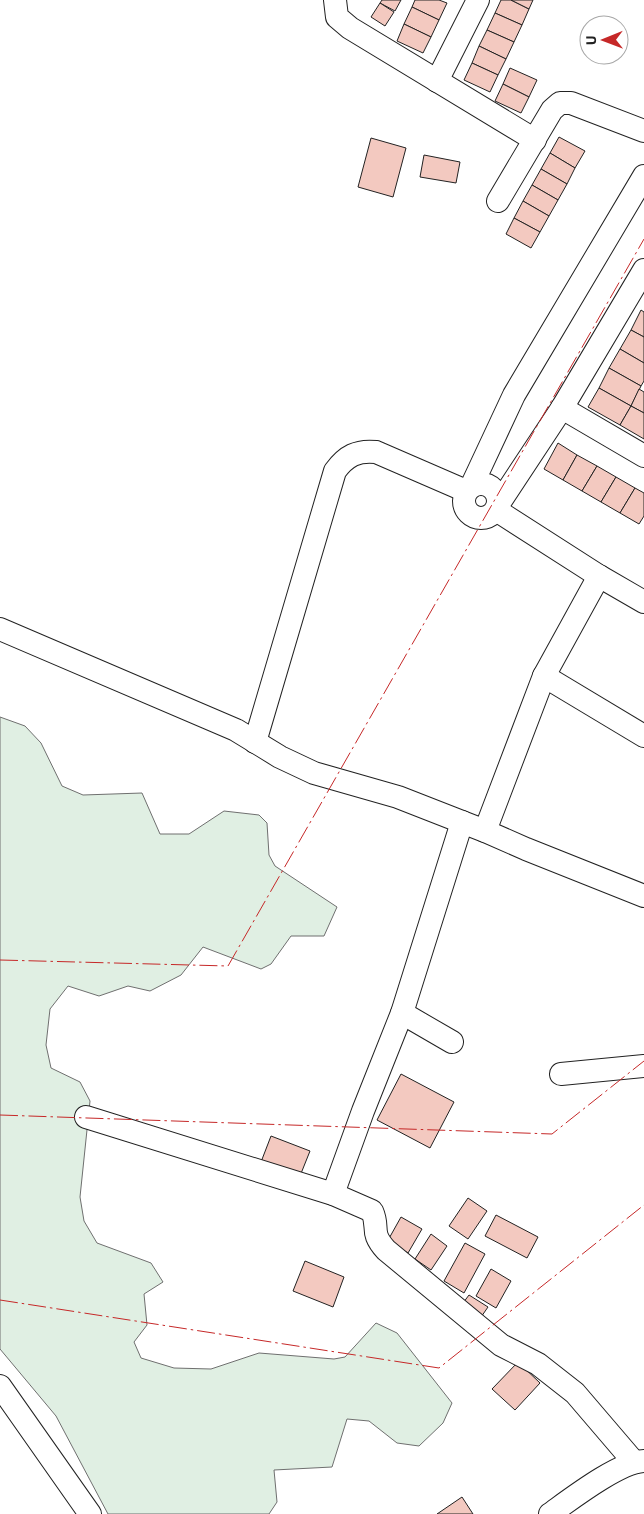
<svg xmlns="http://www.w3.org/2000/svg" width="644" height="1514" font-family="'Exo 2',sans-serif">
<rect width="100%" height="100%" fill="#fff"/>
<polygon fill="#e0efe3" stroke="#6f6f6f" points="0,717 25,726 41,743 62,786 83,795 142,793 160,834 189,834 224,811 259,815 267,823 269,855 275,866 337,907 324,936 291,936 271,964 261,969 203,947 181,975 150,991 128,986 99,996 68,986 50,1009 46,1045 51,1068 80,1082 90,1101 80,1197 84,1221 97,1243 151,1263 163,1282 144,1294 147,1325 134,1342 141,1358 174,1368 211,1369 259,1353 334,1359 345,1357 376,1323 397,1333 452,1403 443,1423 419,1446 397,1443 369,1421 347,1419 332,1467 274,1470 277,1502 269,1514 108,1514 56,1416 0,1349"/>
<g fill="#f3c9c0" stroke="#222">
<polygon points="382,0 401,0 395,11 380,3"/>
<polygon points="415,0 439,0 447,3 439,20 412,7"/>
<polygon points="501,0 511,0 529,9 522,25 495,13"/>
<polygon points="511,0 533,0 529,9"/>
<polygon points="380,3 394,12 385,26 371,17"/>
<polygon points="412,7 439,20 431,37 404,24"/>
<polygon points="495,13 522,25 514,42 487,30"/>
<polygon points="404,24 431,37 423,53 397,41"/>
<polygon points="487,30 514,42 506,59 479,46"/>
<polygon points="479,46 506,59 498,75 472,63"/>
<polygon points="472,63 498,75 490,92 464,80"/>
<polygon points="510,68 537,80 529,97 503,84"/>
<polygon points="503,84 529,97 521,113 495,101"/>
<polygon points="559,137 585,151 575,168 550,153"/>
<polygon points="371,138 406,148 393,197 358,187"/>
<polygon points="550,153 575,168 567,184 541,169"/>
<polygon points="424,155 460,162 456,183 420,177"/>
<polygon points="541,169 567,184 558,200 532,185"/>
<polygon points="532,185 558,200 549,216 523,201"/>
<polygon points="523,201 549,216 540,232 514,218"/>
<polygon points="514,218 540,232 531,248 506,234"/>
<polygon points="641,310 644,312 644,337 631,330"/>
<polygon points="631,330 644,337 644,363 620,349"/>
<polygon points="620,349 644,363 644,381 641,386 609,368"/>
<polygon points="609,368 641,386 631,406 599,388"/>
<polygon points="599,388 631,406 620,425 588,407"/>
<polygon points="639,389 644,392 644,413 631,406"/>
<polygon points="631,406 644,413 644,439 620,425"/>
<polygon points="558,443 577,455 563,480 544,469"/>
<polygon points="577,455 597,466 582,491 563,480"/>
<polygon points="597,466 616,477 601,502 582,491"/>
<polygon points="616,477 635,488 620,513 601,502"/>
<polygon points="635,488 644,493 644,516 639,524 620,513"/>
<polygon points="401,1074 454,1102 430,1148 377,1120"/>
<polygon points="271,1136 310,1151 300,1176 261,1162"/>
<polygon points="468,1198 487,1211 468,1239 449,1226"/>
<polygon points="496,1215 538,1237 527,1258 485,1236"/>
<polygon points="401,1217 422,1229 408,1253 387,1242"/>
<polygon points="431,1234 447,1246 431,1270 415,1259"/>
<polygon points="465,1243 485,1254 464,1293 444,1281"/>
<polygon points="305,1261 344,1277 333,1307 293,1291"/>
<polygon points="491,1269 511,1281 496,1308 476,1296"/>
<polygon points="469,1295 488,1307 479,1320 460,1307"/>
<polygon points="518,1362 540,1383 515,1410 492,1389"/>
<polygon points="462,1497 473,1514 437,1514"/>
</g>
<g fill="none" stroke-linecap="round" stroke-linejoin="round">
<g stroke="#222" stroke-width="24">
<g id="street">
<polyline points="335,0 337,17 350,28 535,140"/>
<polyline points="437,81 478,0"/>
<polyline points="498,201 552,110 560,103 571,103 644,131"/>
<polyline points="562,408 644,456"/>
<circle cx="481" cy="501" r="17"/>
<polyline points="471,487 514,395 644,176"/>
<polyline points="498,505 562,408 644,270"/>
<polyline points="496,510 599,576 644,602"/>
<polyline points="0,629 236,730 280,757 314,773 398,797 485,831 526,849 644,896"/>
<polyline points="544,676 644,736"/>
<path d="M 255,742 L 335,471 C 346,456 357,450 376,452 L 466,491"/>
<polyline points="485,831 544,676 599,576"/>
<polyline points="402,1013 452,1042"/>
<polyline points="561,1074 644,1066"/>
<path d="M 86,1117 L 333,1194 L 372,1211 C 380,1229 369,1231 386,1250 L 501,1345 L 538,1364 L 575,1393 L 634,1462"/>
<polyline points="333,1194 363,1111 402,1013 462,822"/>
<polyline points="0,1386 90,1514"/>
<path d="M 550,1514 C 571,1499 619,1462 644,1461"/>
</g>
</g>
<use href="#street" stroke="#fff" stroke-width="22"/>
<g stroke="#c62828" stroke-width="1" stroke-dasharray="18 4 2.5 4" stroke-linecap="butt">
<polyline points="0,960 228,966 644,239"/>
<polyline points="0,1115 552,1134 644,1061"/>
<polyline points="0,1300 439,1368 644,1205"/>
</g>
</g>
<g transform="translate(604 40) rotate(269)"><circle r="24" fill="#ffffff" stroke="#a7a7a7"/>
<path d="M0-4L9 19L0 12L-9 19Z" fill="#c62828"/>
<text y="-8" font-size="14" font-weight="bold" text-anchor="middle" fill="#222222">U</text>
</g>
</svg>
